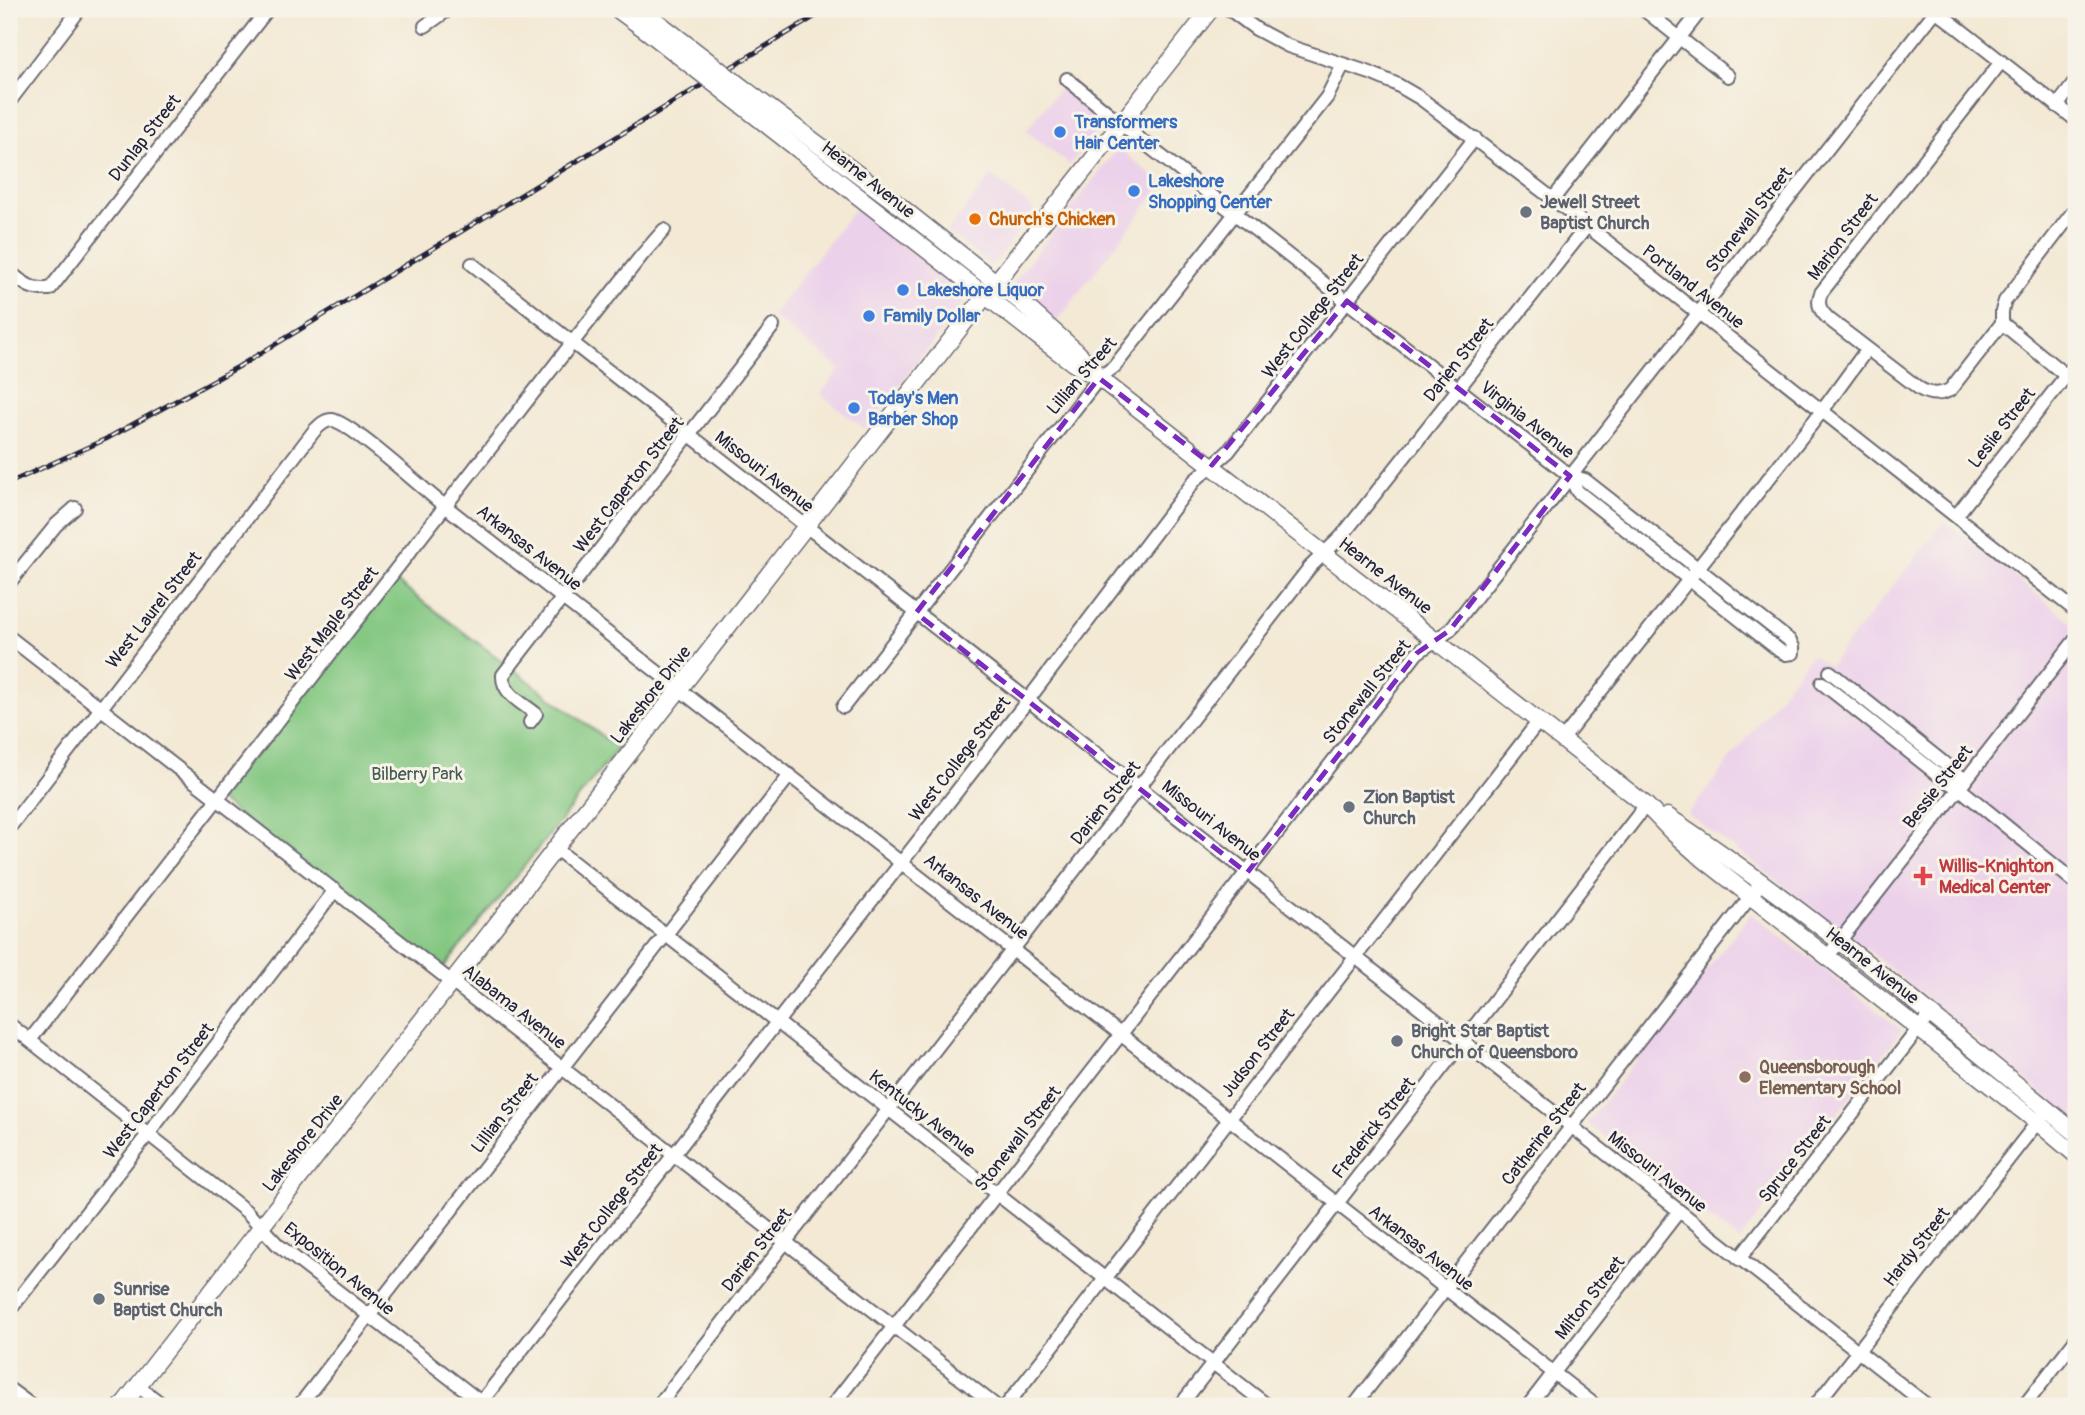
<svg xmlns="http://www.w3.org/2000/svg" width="2085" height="1415" font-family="Pangolin,sans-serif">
<rect width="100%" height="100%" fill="#f7f3e8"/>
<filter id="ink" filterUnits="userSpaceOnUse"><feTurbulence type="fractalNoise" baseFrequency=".0143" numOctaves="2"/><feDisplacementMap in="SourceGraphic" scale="14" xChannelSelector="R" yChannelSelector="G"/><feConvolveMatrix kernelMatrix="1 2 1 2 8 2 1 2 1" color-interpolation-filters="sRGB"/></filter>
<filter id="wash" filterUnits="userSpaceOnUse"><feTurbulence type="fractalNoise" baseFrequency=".00686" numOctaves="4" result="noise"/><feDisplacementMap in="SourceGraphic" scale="28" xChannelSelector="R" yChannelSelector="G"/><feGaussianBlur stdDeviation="1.57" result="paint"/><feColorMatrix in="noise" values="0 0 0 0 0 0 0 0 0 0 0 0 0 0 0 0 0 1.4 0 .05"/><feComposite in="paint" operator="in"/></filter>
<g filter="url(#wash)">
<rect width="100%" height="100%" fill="#f3e9d4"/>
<g fill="#ecd1ea">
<polygon points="1060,88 1103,122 1070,165 1026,131"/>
<polygon points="1118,148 1163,184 1057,321 1014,287 1013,283"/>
<polygon points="991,176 1035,210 994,263 989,264 947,232"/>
<polygon points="856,207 969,295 865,429 820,394 840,369 772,316"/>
<polygon points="1945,521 2076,626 2076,1121 1853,938 1688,814 1812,654 1829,666"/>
<polygon points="1751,913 1902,1030 1739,1241 1587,1123"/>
</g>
<polygon fill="#83c781" stroke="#52745e" stroke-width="2" points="390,577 618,748 440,972 218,799"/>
</g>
<g filter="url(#ink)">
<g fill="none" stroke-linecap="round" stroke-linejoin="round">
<g stroke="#6b6871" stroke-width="16">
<g id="minor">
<polyline points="1229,9 1256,29 1288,46 1370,73 1396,84 1420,98 1553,199 2076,611"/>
<polyline points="1643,9 1728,76"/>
<polyline points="1934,9 2076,120"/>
<polyline points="425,26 449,9"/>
<path d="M 2001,62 L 1821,293 C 1816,305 1821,312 1830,320 L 1920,389 C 1931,395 1939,395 1950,390 L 2002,323"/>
<polyline points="1067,79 1142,141 1570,476 1585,480 1789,640 1793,647 1793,653 1786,654 1780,651 1577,491 1570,476"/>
<polyline points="9,102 80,9"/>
<polyline points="2057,106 2076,81"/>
<polyline points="1553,199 1702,9"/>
<polyline points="2076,208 2005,301 2002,311 2002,323 2076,384"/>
<polyline points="472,264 1928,1406"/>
<path d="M 9,272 C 25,284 30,290 50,289 L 268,9"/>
<polyline points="1956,516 2076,363"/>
<polyline points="9,583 56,525 75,508"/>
<path d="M 9,637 C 339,893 666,1152 996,1406"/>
<polyline points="1830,672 1965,780"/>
<polyline points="1822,683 1946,781 1959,788 2076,883"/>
<polyline points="843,707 1099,378 1114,367 1327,97 1343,65"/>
<path d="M 530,722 L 536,714 C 523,703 502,694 503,675 L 773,326"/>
<polyline points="1562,740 1822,411 1862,356"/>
<path d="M 9,828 L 314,431 C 319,426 324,420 332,420 C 348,421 419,485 436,499 L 1596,1406"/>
<polyline points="556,849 1268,1406"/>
<polyline points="1828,956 2076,639"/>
<polyline points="9,1024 247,1212 278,1245 486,1406"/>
<polyline points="30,1040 572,343 642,255 664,230"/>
<polyline points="1739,1259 1930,1014"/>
<polyline points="9,1311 149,1133 335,890"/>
<polyline points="138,1386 164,1406"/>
<polyline points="9,1389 32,1406"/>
<polyline points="299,1406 790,775"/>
<polyline points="478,1406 1028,700 1195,480 1228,452 1475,138"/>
<polyline points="658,1406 1310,567 1341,537 1587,226"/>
<polyline points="832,1406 1417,653 1450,630 1937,9"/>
<polyline points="1006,1406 1539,721"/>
<polyline points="1180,1406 1646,805"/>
<polyline points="1354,1406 1761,883"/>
<polyline points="1528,1406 1679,1211"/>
<polyline points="1815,1406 2043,1115"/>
<polyline points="2024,1406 2076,1339"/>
</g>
</g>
<g stroke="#6b6871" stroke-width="19">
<g id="major">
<polyline points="617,9 647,31"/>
<polyline points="641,9 659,23"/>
<polyline points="747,91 887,196 1022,303 1077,352 1094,370"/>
<polyline points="735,100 1041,339 1073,363 1099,378 1646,805 1672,832 1697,854 2037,1122 2076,1155"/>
<path d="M 1667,816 C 1810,911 1943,1025 2076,1133"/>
<polyline points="122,1406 971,314 1211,9"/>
</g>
</g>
<use href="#minor" stroke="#fff" stroke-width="12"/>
<use href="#major" stroke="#fff" stroke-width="16"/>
<g stroke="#22223b" stroke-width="5">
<polyline id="rail" points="9,483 106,439 238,367 827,9"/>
</g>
<use href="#rail" stroke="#f7f3e8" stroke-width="2.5" stroke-dasharray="8" stroke-linecap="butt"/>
<g stroke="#6b6871" stroke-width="19" stroke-linecap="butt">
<g id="major-bridge">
<polyline points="659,23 747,91"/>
<polyline points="647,31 735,100"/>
</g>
</g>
<use href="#major-bridge" stroke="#fff" stroke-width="16"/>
</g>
</g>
<path fill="none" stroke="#7b2cbf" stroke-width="5" stroke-dasharray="14 9" stroke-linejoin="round" d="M 1347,301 L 1570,476 L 1450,630 L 1417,653 L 1247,873 L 916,613 L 1099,378 L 1212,465 Z"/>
<g fill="#3f7fe0" stroke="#f7f3e8" stroke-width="2.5">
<circle cx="1060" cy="132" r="7"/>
<circle cx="1134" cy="191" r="7"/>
<circle cx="903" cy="290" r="7"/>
<circle cx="869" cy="316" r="7"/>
<circle cx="854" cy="408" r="7"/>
</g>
<g fill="#6b7280" stroke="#f7f3e8" stroke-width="2.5">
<circle cx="1526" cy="212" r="7"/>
<circle cx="1349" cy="807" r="7"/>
<circle cx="1397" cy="1041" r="7"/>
<circle cx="99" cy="1299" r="7"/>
</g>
<circle fill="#e8710a" stroke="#f7f3e8" stroke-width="2.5" cx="975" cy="219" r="7"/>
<path fill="#e0444e" stroke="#f7f3e8" stroke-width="2.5" d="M1919.5 865.5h7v7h7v7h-7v7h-7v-7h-7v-7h7z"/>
<circle fill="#8d6e63" stroke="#f7f3e8" stroke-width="2.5" cx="1745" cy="1077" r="7"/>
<g text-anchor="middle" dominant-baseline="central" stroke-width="6" stroke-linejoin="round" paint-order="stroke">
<g font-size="18" font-weight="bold" fill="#366cbe" stroke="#f7f3e8" text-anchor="start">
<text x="1074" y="122">Transformers<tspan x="1074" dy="21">Hair Center</tspan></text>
<text x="1148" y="181">Lakeshore<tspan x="1148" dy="21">Shopping Center</tspan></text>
<text x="917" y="290">Lakeshore Liquor</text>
<text x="883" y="316">Family Dollar</text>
<text x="868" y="398">Today's Men<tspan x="868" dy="21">Barber Shop</tspan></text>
</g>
<g font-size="18" fill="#22223b" stroke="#f7f3e8">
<text transform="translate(145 138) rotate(-52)">Dunlap Street</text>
<text transform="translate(868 180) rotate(38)">Hearne Avenue</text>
<text transform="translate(1749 220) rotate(-52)">Stonewall Street</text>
<text transform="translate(1843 237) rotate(-53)">Marion Street</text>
<text transform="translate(1693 287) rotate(38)">Portland Avenue</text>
<text transform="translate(1313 316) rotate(-52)">West College Street</text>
<text transform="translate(1459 360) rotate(-52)">Darien Street</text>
<text transform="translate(1082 376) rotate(-49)">Lillian Street</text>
<text transform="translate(1527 420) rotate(38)">Virginia Avenue</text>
<text transform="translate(2002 428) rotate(-52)">Leslie Street</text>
<text transform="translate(764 472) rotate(38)">Missouri Avenue</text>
<text transform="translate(629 485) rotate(-52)">West Caperton Street</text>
<text transform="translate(529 548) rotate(38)">Arkansas Avenue</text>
<text transform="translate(1385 576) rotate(38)">Hearne Avenue</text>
<text transform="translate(154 610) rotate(-52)">West Laurel Street</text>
<text transform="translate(332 624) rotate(-52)">West Maple Street</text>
<text transform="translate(1367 692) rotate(-51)">Stonewall Street</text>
<text transform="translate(651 695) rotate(-52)">Lakeshore Drive</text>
<text transform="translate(960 759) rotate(-52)">West College Street</text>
<text transform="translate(1938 787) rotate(-52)">Bessie Street</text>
<text transform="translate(1106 803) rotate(-52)">Darien Street</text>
<text transform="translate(1211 821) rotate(38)">Missouri Avenue</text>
<text transform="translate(976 897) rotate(38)">Arkansas Avenue</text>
<text transform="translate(1872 966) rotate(38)">Hearne Avenue</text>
<text transform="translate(514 1007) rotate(38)">Alabama Avenue</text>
<text transform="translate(1258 1053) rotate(-52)">Judson Street</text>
<text transform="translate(159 1091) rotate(-52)">West Caperton Street</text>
<text transform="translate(505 1113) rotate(-52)">Lillian Street</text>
<text transform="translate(922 1114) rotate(38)">Kentucky Avenue</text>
<text transform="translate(1374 1128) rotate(-52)">Frederick Street</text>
<text transform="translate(1544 1134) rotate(-52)">Catherine Street</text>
<text transform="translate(1018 1139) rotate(-52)">Stonewall Street</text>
<text transform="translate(303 1143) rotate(-52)">Lakeshore Drive</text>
<text transform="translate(1795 1159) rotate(-52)">Spruce Street</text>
<text transform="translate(1657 1172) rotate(38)">Missouri Avenue</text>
<text transform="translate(612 1206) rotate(-52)">West College Street</text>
<text transform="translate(1917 1247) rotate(-52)">Hardy Street</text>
<text transform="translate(1421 1248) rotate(38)">Arkansas Avenue</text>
<text transform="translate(757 1250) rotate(-52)">Darien Street</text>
<text transform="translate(339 1269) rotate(39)">Exposition Avenue</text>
<text transform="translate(1590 1298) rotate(-52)">Milton Street</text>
</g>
<g font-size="18" font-weight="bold" fill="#5b616d" stroke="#f7f3e8" text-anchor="start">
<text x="1540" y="202">Jewell Street<tspan x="1540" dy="21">Baptist Church</tspan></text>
<text x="1363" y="797">Zion Baptist<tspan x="1363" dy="21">Church</tspan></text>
<text x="1411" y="1031">Bright Star Baptist<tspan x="1411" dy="21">Church of Queensboro</tspan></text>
<text x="113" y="1289">Sunrise<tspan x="113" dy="21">Baptist Church</tspan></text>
</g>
<g font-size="18" font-weight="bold" fill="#c56008" stroke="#f7f3e8" text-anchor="start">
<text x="989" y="219">Church's Chicken</text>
</g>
<g font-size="18" fill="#445c54" stroke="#f7f3e8">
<text x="417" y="774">Bilberry Park</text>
</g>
<g font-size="18" font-weight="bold" fill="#be3a42" stroke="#f7f3e8" text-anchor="start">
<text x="1939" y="866">Willis-Knighton<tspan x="1939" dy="21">Medical Center</tspan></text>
</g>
<g font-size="18" font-weight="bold" fill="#785e54" stroke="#f7f3e8" text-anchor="start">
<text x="1759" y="1067">Queensborough<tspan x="1759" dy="21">Elementary School</tspan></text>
</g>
</g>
<rect width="2085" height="1415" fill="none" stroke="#f7f3e8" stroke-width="35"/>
</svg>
